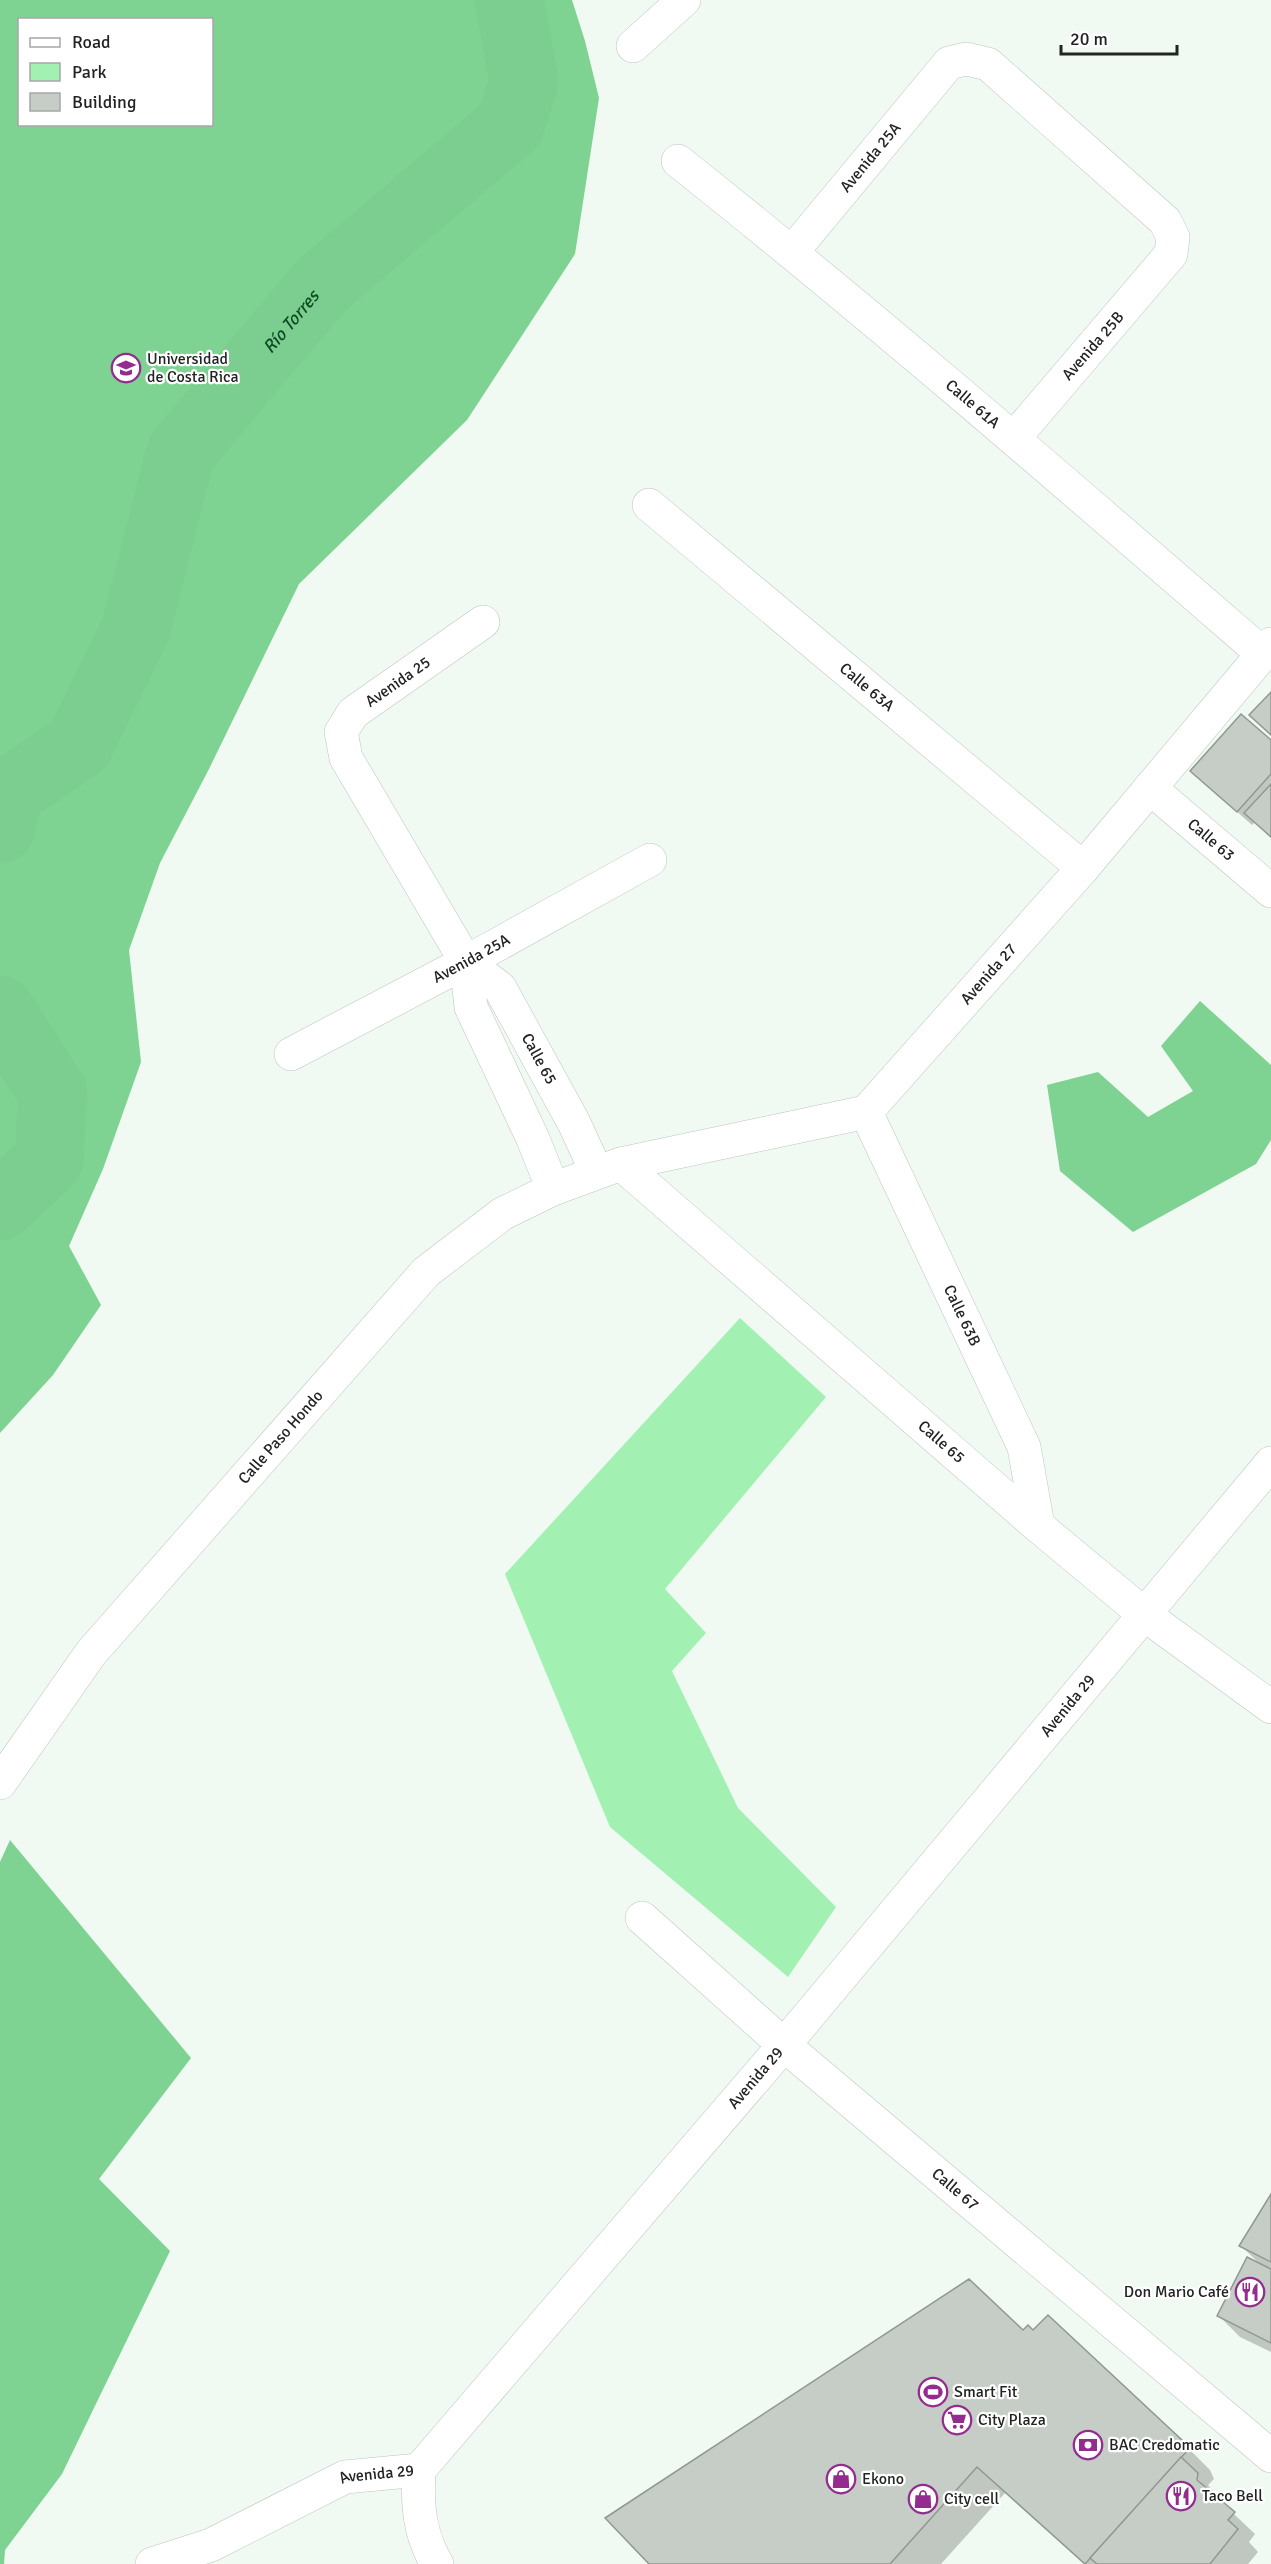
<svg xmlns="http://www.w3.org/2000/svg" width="1271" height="2564" font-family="Signika,sans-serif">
<rect width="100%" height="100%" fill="#f0f9f2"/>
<polygon fill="#a2f1b3" points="740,1318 826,1397 665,1589 706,1633 672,1671 738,1808 836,1907 788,1977 610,1827 505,1574"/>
<g fill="#7ed292" fill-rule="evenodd">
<path d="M 0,0 L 572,0 L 585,41 L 599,98 L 575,254 L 467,420 L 299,584 L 209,769 L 160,863 L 129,950 L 141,1062 L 103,1169 L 69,1246 L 101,1305 L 53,1375 L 0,1433 ZM 20,20 L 212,20 L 212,124 L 20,124 Z"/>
<polygon points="1200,1001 1271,1065 1271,1140 1256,1164 1133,1232 1060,1171 1047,1085 1098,1072 1148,1117 1193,1091 1161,1046"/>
<polygon points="10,1840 191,2058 99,2179 170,2251 62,2474 5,2550 4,2564 0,2564 0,1862"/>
</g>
<g fill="#0003">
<polygon points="1271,742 1271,837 1255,822 1252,825 1207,785"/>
<polygon points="1271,2197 1271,2352 1240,2337 1219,2316 1260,2264 1241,2246"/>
<polygon points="1023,2332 1182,2442 1210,2470 1214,2479 1208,2485 1218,2496 1218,2499 1255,2534 1249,2542 1258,2552 1248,2564 1084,2564 1005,2493 941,2564 651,2564"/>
</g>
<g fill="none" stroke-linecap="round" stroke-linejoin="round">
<g stroke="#7bce8f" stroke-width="69">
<path id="s1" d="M 0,829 L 10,792 L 79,745 L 136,628 L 181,452 L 322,285 L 510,125 L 524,81 L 509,0"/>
<polyline points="0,1010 53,1093 49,1160 0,1206"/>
</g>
</g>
<g fill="#c5cdc6" stroke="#909891" stroke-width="1.5">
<polygon points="1271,692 1271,735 1249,715"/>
<polygon points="1241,714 1271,740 1271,774 1237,812 1190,771"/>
<polygon points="1271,784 1271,837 1244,813"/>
<polygon points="1271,2194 1271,2262 1239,2246"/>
<polygon points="1247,2257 1271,2269 1271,2343 1217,2316"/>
<polygon points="969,2279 1023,2330 1028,2325 1033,2330 1048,2315 1183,2441 1187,2451 1085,2564 977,2467 890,2564 649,2564 605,2518"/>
<polygon points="1181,2457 1198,2473 1197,2480 1235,2512 1228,2520 1238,2529 1210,2564 1097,2564 1090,2558"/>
</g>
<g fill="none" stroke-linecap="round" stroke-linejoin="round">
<g stroke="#bdc6bf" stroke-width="34">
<g id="minor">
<polyline points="633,46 684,0"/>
<path id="s2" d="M 678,161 C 878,320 1070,487 1263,654"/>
<path id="s3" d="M 792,252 L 949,63 L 966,59 L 988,64 L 1165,221 L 1173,237 L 1171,254 L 1014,438"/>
<path id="s4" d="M 649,505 L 1083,868"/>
<path id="s5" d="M 483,622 L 353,713 L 341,732 L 346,758 L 466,962 L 500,988 L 574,1123 L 596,1171"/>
<path id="s6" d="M 1150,788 L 1271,891"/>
<polyline points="466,962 471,1007 533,1139 553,1189"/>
<path id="s7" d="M 291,1054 L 466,962 L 650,860"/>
<path id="s8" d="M 866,1112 L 1024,1447 L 1038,1526"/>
<path id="s9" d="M 621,1164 L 1038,1526 L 1145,1615 L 1271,1707"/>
<path id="s10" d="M 0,1783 L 91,1653 L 426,1272 L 502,1214 L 553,1189 L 621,1164 L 866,1112 L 1083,868 L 1271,644"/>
<polyline points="642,1918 784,2045"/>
<path id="s11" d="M 152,2564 L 211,2545 L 345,2477 L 419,2470"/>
</g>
</g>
<g stroke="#bdc6bf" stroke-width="34">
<g id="tertiary">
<path id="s12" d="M 784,2045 L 1271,2456"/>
</g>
</g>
<g stroke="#bdc6bf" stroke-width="34">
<g id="secondary">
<path id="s13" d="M 437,2564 C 419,2534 417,2504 419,2470 L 784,2045 L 1271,1463"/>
</g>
</g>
<use href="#minor" stroke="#fff" stroke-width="33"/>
<use href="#tertiary" stroke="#fff" stroke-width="33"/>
<use href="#secondary" stroke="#fff" stroke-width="33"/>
</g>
<defs>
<g id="university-ring" transform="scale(1.5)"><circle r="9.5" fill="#fff" stroke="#942b8e" stroke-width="1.5"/><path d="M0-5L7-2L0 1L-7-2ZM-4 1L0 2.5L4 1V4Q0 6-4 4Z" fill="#942b8e"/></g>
<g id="restaurant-ring" transform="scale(1.5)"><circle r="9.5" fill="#fff" stroke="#942b8e" stroke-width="1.5"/><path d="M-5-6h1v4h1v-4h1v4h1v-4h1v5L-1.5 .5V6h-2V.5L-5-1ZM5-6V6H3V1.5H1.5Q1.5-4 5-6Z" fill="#942b8e"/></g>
<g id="stadium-ring" transform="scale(1.5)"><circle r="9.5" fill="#fff" stroke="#942b8e" stroke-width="1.5"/><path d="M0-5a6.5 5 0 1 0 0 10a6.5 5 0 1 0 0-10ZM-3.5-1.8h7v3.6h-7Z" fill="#942b8e"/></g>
<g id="supermarket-ring" transform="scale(1.5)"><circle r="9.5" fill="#fff" stroke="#942b8e" stroke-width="1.5"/><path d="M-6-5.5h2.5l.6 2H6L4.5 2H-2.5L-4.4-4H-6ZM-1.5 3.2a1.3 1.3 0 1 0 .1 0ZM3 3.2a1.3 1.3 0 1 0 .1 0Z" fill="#942b8e"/></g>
<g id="bank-ring" transform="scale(1.5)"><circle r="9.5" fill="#fff" stroke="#942b8e" stroke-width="1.5"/><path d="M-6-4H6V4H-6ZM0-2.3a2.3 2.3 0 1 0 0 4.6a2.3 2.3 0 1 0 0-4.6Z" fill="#942b8e"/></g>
<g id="shop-ring" transform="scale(1.5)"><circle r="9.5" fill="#fff" stroke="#942b8e" stroke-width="1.5"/><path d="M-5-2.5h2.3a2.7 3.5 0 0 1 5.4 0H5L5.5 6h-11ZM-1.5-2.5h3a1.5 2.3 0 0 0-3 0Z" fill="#942b8e"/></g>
</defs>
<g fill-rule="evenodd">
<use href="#university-ring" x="126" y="368"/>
<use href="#restaurant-ring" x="1250" y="2292"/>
<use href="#stadium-ring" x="933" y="2392"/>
<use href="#supermarket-ring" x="957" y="2420"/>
<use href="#bank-ring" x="1088" y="2445"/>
<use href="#shop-ring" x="841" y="2479"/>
<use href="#restaurant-ring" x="1181" y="2496"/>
<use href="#shop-ring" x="923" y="2499"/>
</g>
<g text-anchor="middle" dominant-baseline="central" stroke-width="4.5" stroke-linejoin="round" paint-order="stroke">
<g font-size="16" fill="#212422" stroke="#fff">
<text stroke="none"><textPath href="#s3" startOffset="123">Avenida 25A</textPath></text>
<text transform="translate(1093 346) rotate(-49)">Avenida 25B</text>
<text stroke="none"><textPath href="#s2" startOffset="382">Calle 61A</textPath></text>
<text transform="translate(398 682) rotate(-35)">Avenida 25</text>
<text stroke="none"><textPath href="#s4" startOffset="284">Calle 63A</textPath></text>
<text stroke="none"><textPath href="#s6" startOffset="80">Calle 63</textPath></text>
<text stroke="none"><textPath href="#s7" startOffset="204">Avenida 25A</textPath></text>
<text stroke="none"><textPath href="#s10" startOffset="1326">Avenida 27</textPath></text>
<text stroke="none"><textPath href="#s5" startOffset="568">Calle 65</textPath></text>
<text stroke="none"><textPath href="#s8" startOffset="225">Calle 63B</textPath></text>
<text stroke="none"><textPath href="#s10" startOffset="446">Calle Paso Hondo</textPath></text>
<text stroke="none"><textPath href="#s9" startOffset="424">Calle 65</textPath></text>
<text stroke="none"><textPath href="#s13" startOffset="1100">Avenida 29</textPath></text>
<text stroke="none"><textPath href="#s13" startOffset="614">Avenida 29</textPath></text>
<text stroke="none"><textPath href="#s12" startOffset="224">Calle 67</textPath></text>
<text stroke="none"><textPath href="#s11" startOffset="244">Avenida 29</textPath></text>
</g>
<g font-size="16" fill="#212422" stroke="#fff" text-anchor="start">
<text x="147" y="359">Universidad<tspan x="147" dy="18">de Costa Rica</tspan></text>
<text x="1229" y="2292" text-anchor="end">Don Mario Café</text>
<text x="954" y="2392">Smart Fit</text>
<text x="978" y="2420">City Plaza</text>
<text x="1109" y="2445">BAC Credomatic</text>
<text x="862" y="2479">Ekono</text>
<text x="1202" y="2496">Taco Bell</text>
<text x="944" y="2499">City cell</text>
</g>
<g font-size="18" font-style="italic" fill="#0d4c23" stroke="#fff">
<text stroke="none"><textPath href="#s1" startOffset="604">Río Torres</textPath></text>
</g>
</g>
<rect x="18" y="18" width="195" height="108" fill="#ffffff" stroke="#a6a7a7" stroke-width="1.5"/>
<rect x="30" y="38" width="30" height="9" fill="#ffffff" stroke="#a6a7a7" stroke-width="1.5"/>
<text x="72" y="48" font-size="18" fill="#212422">Road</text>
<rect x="30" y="63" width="30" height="18" fill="#a2f1b3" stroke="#a6a7a7" stroke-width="1.5"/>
<text x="72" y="78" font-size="18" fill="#212422">Park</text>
<rect x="30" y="93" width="30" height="18" fill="#c5cdc6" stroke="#a6a7a7" stroke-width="1.5"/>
<text x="72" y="108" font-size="18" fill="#212422">Building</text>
<path d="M1061 45v9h116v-9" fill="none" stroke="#212422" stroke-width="3"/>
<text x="1070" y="45" font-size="18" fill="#212422" stroke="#ffffff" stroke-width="4.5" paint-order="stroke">20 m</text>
</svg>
